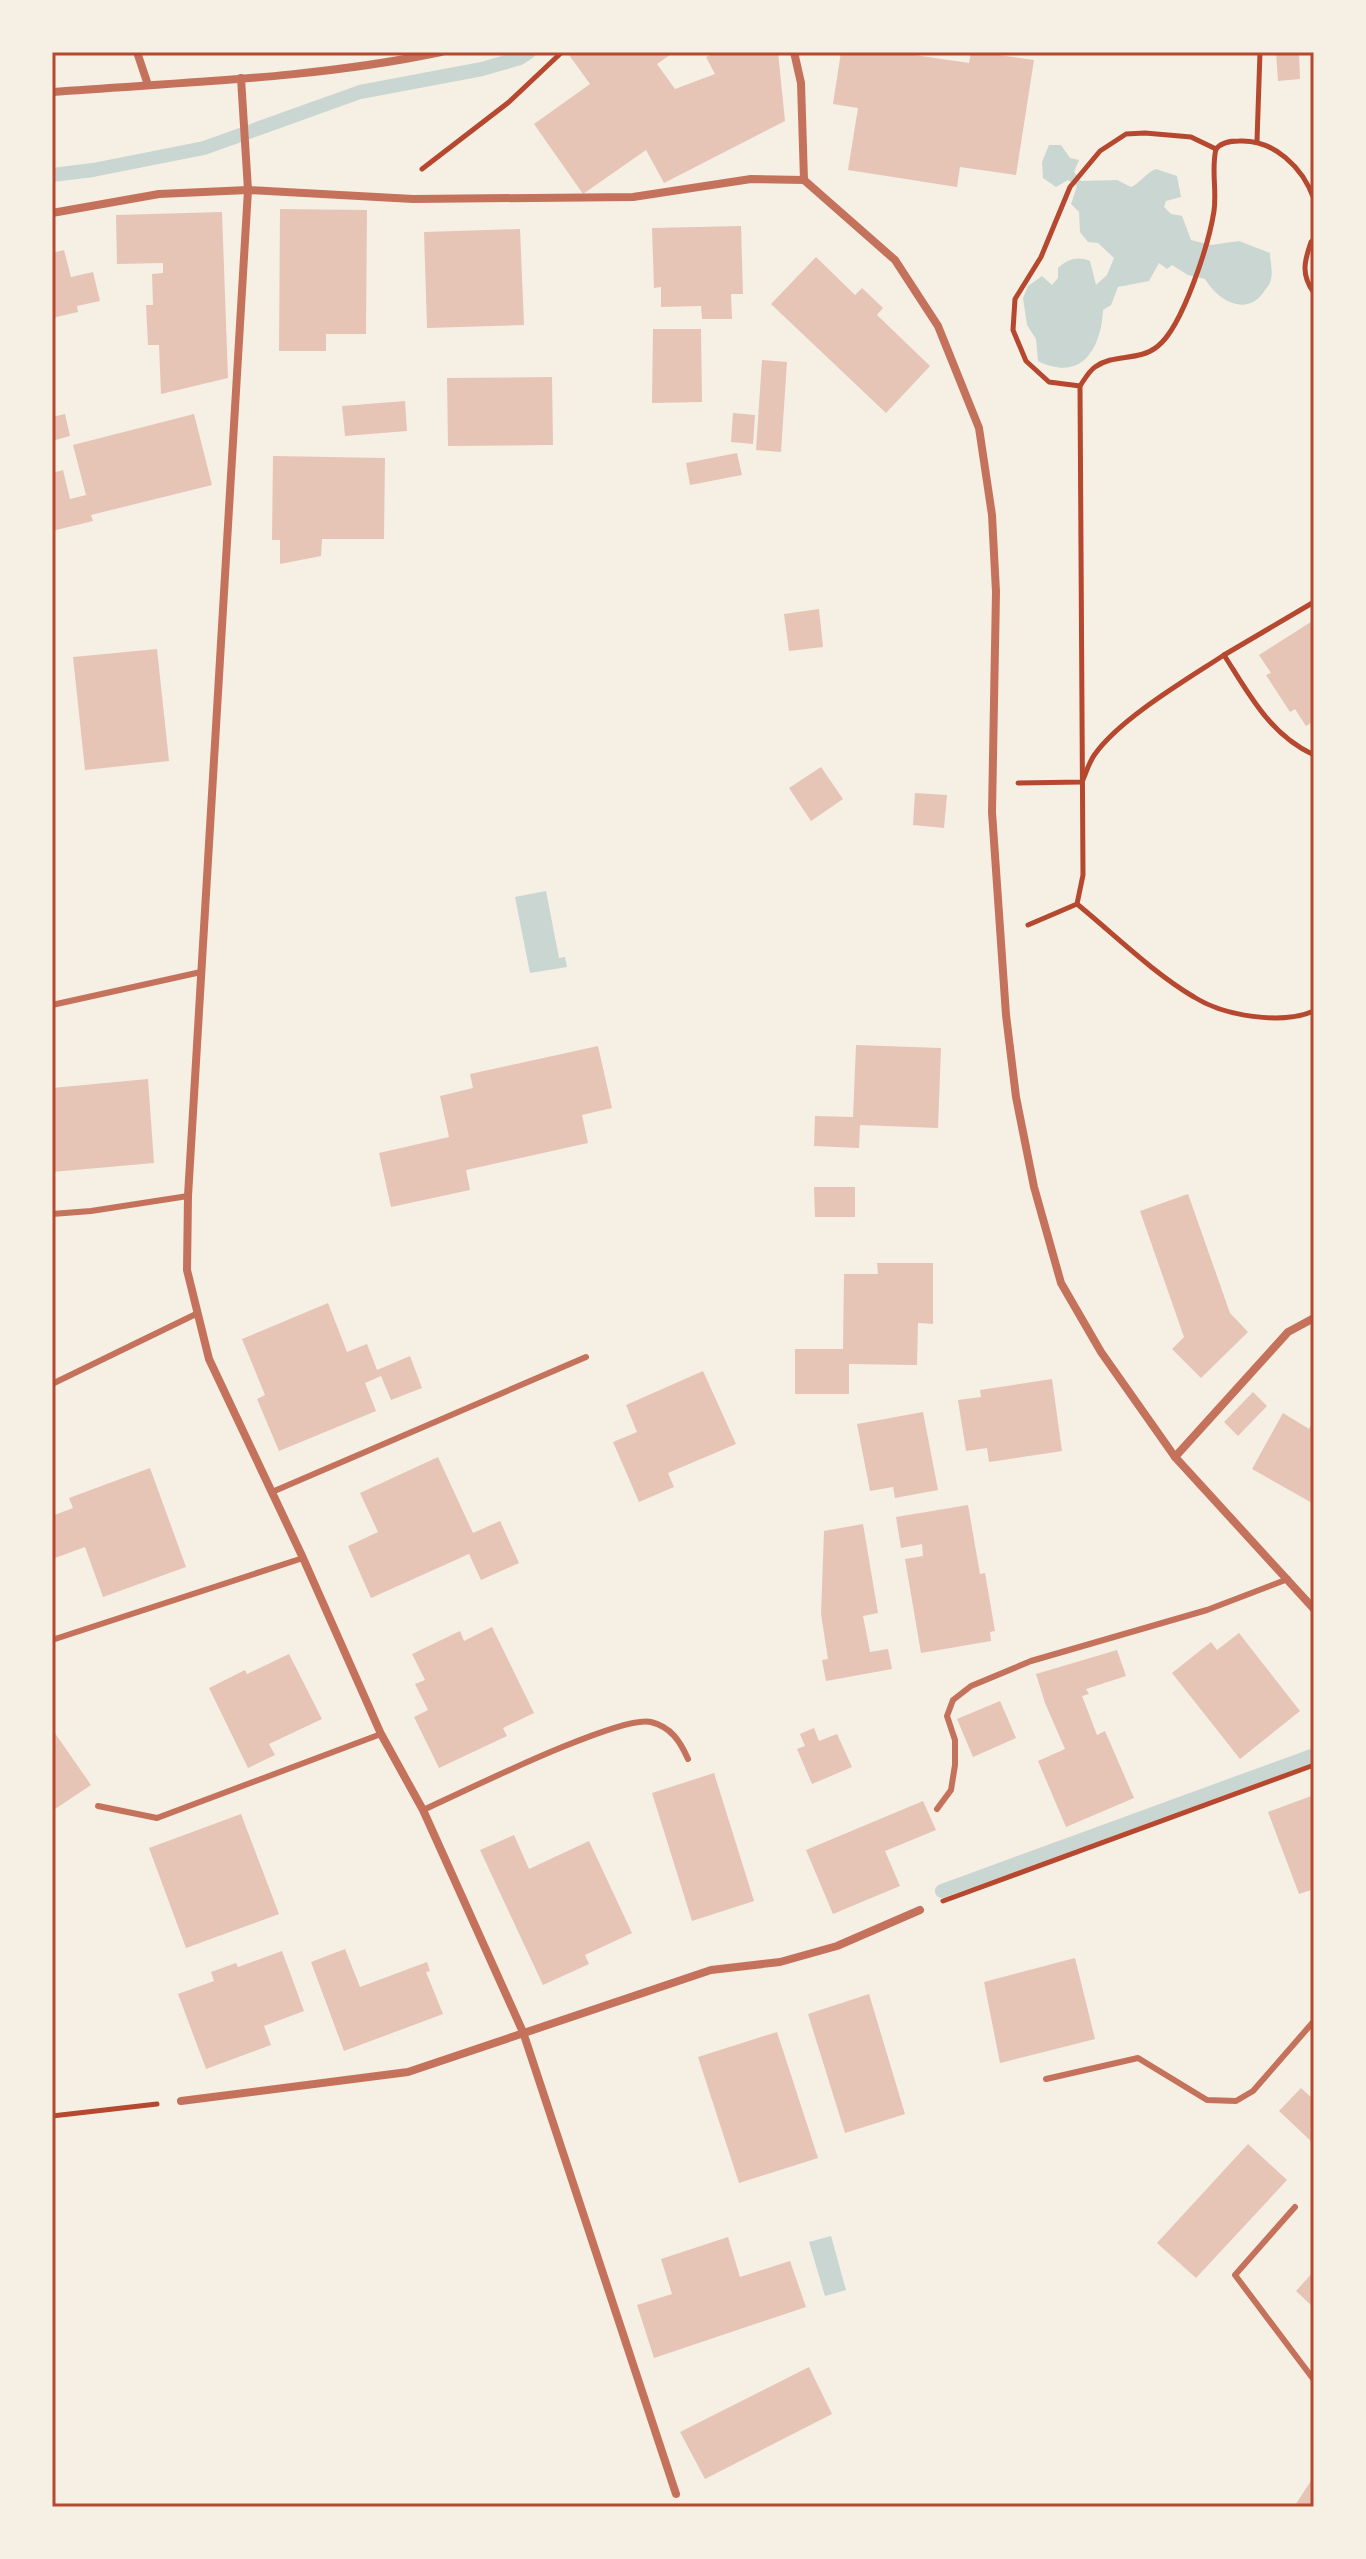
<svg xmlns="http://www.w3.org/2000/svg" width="1366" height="2559" font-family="Cabin,sans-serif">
<rect width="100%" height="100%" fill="#f6efe4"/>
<g fill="#c9d6d2">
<path d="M 1049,145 L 1061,145 L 1070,158 L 1079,160 L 1074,172 L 1081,181 L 1117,180 L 1131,187 C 1141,183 1145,173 1156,169 L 1177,176 L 1181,197 L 1166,201 L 1164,207 L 1171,214 L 1182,216 L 1191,240 L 1211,245 L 1239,241 L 1270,253 C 1270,261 1273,271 1271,279 C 1271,282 1267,288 1265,290 C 1248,318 1218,301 1205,279 L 1188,275 L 1172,265 L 1167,269 L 1159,263 L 1149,281 L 1118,287 L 1111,305 L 1103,310 C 1101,351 1080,382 1038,361 L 1036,339 L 1027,325 L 1023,298 L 1028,286 L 1042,276 L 1052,285 L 1058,278 L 1058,268 C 1068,259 1077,256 1090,261 L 1096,285 L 1107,275 L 1114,258 L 1098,243 L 1088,242 L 1080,232 L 1079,212 L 1071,204 L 1077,186 L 1068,180 L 1056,187 L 1043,178 L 1042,162 Z"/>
<polygon points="546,891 559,958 565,957 567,967 530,973 515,897"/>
<polygon points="831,2236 846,2290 825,2296 809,2242"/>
</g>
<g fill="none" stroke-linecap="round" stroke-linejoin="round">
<g stroke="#c9d6d2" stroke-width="14">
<polyline points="52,175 93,170 204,148 360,92 482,69 520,58 529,52"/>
<polyline points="942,1891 1314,1755"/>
</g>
</g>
<g fill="#e6c5b7">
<polygon points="574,52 674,52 657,64 675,89 715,74 706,57 717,52 778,52 785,121 664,183 646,150 583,194 534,124 590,84 569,55"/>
<polygon points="841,52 894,52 969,63 971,52 978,52 1034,60 1016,175 960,167 957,187 848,170 858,108 833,104"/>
<polygon points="1276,52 1299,52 1300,79 1278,81"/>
<polygon points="280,209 367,210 366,334 326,334 326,351 279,351"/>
<polygon points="222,212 228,378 161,394 159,345 148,345 146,305 153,305 152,274 163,273 163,263 117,264 116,215"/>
<polygon points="741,226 743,294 731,294 732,319 702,319 701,306 661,307 661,287 654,288 652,228"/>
<polygon points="520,229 524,325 427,328 424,232"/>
<polygon points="64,250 71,277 93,272 100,301 77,306 78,312 52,318 52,253"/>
<polygon points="816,257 855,295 862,288 883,308 877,315 930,366 886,413 771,304"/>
<polygon points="653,329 701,329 702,402 652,403"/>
<polygon points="762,360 787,362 781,452 756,450"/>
<polygon points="552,377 553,445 448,446 447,378"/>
<polygon points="405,401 407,431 345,436 342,406"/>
<polygon points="733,413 755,415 753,444 731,442"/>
<polygon points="65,414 70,436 52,441 52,417"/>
<polygon points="194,414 212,485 91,515 93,521 52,531 52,473 63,470 70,499 86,495 73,445"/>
<polygon points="737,453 742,475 690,485 686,463"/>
<polygon points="273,456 385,458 384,539 322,539 321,556 280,564 280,540 272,540"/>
<polygon points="819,609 823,647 789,651 784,614"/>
<polygon points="1314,620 1314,721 1306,726 1295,709 1290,712 1266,675 1271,673 1259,655"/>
<polygon points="157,649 169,761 85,770 73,657"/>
<polygon points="821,767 843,799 811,821 789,788"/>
<polygon points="915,793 947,795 944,828 913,825"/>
<polygon points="856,1045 941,1048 938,1128 860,1125 859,1148 814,1146 815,1116 853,1117"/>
<polygon points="598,1046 612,1108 582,1115 588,1143 466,1170 470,1190 391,1207 379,1153 449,1137 440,1096 473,1088 470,1074"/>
<polygon points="148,1079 154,1163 52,1172 52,1088"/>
<polygon points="814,1187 855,1187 855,1217 815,1217"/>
<polygon points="1188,1194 1230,1313 1248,1332 1201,1378 1172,1349 1184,1337 1140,1211"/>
<polygon points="877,1263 933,1263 933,1324 918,1323 917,1365 849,1364 849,1394 795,1394 795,1349 843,1349 844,1274 878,1274"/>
<polygon points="328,1303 347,1352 367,1344 377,1370 410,1356 422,1388 391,1400 381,1376 365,1383 376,1411 279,1451 257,1399 265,1395 242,1339"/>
<polygon points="703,1371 736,1444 668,1473 674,1487 639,1502 613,1442 637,1432 626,1405"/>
<polygon points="1052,1379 1062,1451 989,1462 987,1448 966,1451 958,1400 981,1397 980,1390"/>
<polygon points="1253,1392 1267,1406 1238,1436 1224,1422"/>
<polygon points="923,1412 938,1490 895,1498 893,1487 870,1491 857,1424"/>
<polygon points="1283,1413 1309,1429 1314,1420 1314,1504 1252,1469"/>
<polygon points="438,1457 473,1533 500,1521 519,1563 481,1580 469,1554 371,1598 348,1546 378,1532 360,1493"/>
<polygon points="150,1468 186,1567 103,1597 85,1547 55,1558 52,1549 52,1516 73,1508 69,1498"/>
<polygon points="968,1505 980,1574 985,1573 995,1631 990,1632 991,1641 921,1653 905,1559 923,1556 922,1544 901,1548 896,1517"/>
<polygon points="863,1524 878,1613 863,1616 870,1652 888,1649 892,1669 826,1681 822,1660 828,1659 821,1614 824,1531"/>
<polygon points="492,1627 534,1713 503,1728 507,1736 439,1768 414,1717 428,1710 415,1684 425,1680 412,1654 460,1631 464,1641"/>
<polygon points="1239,1633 1300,1711 1240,1759 1172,1673 1211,1642 1217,1650"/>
<polygon points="1117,1650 1126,1676 1086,1689 1089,1694 1082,1696 1097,1735 1105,1731 1134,1798 1066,1827 1038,1761 1065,1749 1045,1703 1036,1674"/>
<polygon points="289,1654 322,1719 269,1744 275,1755 248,1768 209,1688 245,1670 247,1674"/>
<polygon points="1000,1701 1016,1738 973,1757 957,1719"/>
<polygon points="814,1728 819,1741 837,1734 852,1767 812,1784 797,1749 805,1746 800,1734"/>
<polygon points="52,1729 91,1785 52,1811"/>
<polygon points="714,1773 754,1901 692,1921 652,1793"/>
<polygon points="1314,1795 1314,1889 1299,1894 1268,1812"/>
<polygon points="923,1801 936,1830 885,1851 900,1886 833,1914 806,1850"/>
<polygon points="241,1814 279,1914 186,1948 149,1848"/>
<polygon points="514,1835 529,1869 589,1841 632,1933 585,1955 589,1964 543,1985 480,1850"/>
<polygon points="345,1949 360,1987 427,1962 430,1971 426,1972 443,2014 344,2051 311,1962"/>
<polygon points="282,1951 304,2011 264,2026 271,2045 206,2069 178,1994 214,1981 211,1972 236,1963 238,1967"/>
<polygon points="1075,1958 1095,2039 1000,2063 984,1982"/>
<polygon points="869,1994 905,2114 845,2133 808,2014"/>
<polygon points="777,2032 818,2158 739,2183 698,2057"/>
<polygon points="1301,2088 1314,2100 1314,2144 1279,2111"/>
<polygon points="1248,2144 1287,2180 1196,2278 1157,2243"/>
<polygon points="728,2237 740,2277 790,2261 806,2307 654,2358 637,2305 672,2294 661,2259"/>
<polygon points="1314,2271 1314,2308 1296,2291"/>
<polygon points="809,2367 832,2414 705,2479 680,2432"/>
<polygon points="1314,2476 1314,2507 1294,2507"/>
</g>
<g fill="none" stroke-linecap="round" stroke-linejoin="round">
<g stroke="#b5482f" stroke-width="5">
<polyline points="1257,141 1260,52"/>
<polyline points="422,169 509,102 562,52"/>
<path d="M 1314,239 L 1311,242 C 1304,262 1301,275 1314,293"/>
<path d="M 1080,386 L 1049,382 L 1026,361 L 1013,330 L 1015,299 L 1041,257 L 1070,187 L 1100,151 L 1126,134 L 1145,133 L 1191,137 L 1216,149 C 1222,142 1230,141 1239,141 C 1274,139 1303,168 1314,199"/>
<polyline points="1224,655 1314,602"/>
<path d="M 1018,783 L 1082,782 C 1086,773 1089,762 1095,754 C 1121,718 1186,680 1224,655 C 1249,694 1270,735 1314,755"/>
<path d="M 1077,904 C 1115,935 1152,972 1194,997 C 1224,1016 1281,1025 1314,1011"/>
<path d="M 1028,925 L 1077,904 L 1083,875 L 1080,386 C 1084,380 1089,371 1095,367 C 1114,353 1139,362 1158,346 C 1183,326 1209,243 1214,211 C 1217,190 1211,169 1216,149"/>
<polyline points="943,1901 1314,1765"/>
<polyline points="52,2116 157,2104"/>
</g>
<g stroke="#c5725c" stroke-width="6">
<polyline points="52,1005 201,972"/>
<polyline points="52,1214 91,1211 188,1196"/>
<polyline points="52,1384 196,1314"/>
<polyline points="272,1492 586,1357"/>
<polyline points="52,1640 303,1558"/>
<polyline points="98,1806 157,1818 381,1734"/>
<polyline points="937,1809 951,1790 955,1765 955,1740 947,1716 953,1700 971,1686 1031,1661 1207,1610 1288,1579"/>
<path d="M 423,1810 C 461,1793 620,1714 651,1722 C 671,1727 680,1741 688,1759"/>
<polyline points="1046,2079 1138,2058 1207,2100 1236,2101 1253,2091 1314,2021"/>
<polyline points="1295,2207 1235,2275 1314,2380"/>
</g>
<g stroke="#c5725c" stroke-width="8">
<polyline points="137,52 148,85"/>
<polyline points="794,52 801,83 804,180"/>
<polyline points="241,78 248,190 188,1196 187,1270 209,1359 303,1558 381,1734 423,1810 523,2032 676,2494"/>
<path d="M 52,92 C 182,82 313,79 441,52"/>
<polyline points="52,213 159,194 248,190 413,199 633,197 751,179 804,180 895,260 938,326 979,428 992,515 996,592 992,812 1006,1015 1016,1097 1034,1187 1061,1283 1101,1352 1175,1457 1314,1609"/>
<polyline points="1175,1457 1288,1332 1314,1318"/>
<polyline points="181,2101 408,2072 711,1970 780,1962 837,1946 920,1910"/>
</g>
</g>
<rect width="1366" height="2559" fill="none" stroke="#f6efe4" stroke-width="108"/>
<rect x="54" y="54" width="1258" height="2451" fill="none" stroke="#b5482f" stroke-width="3"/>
</svg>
